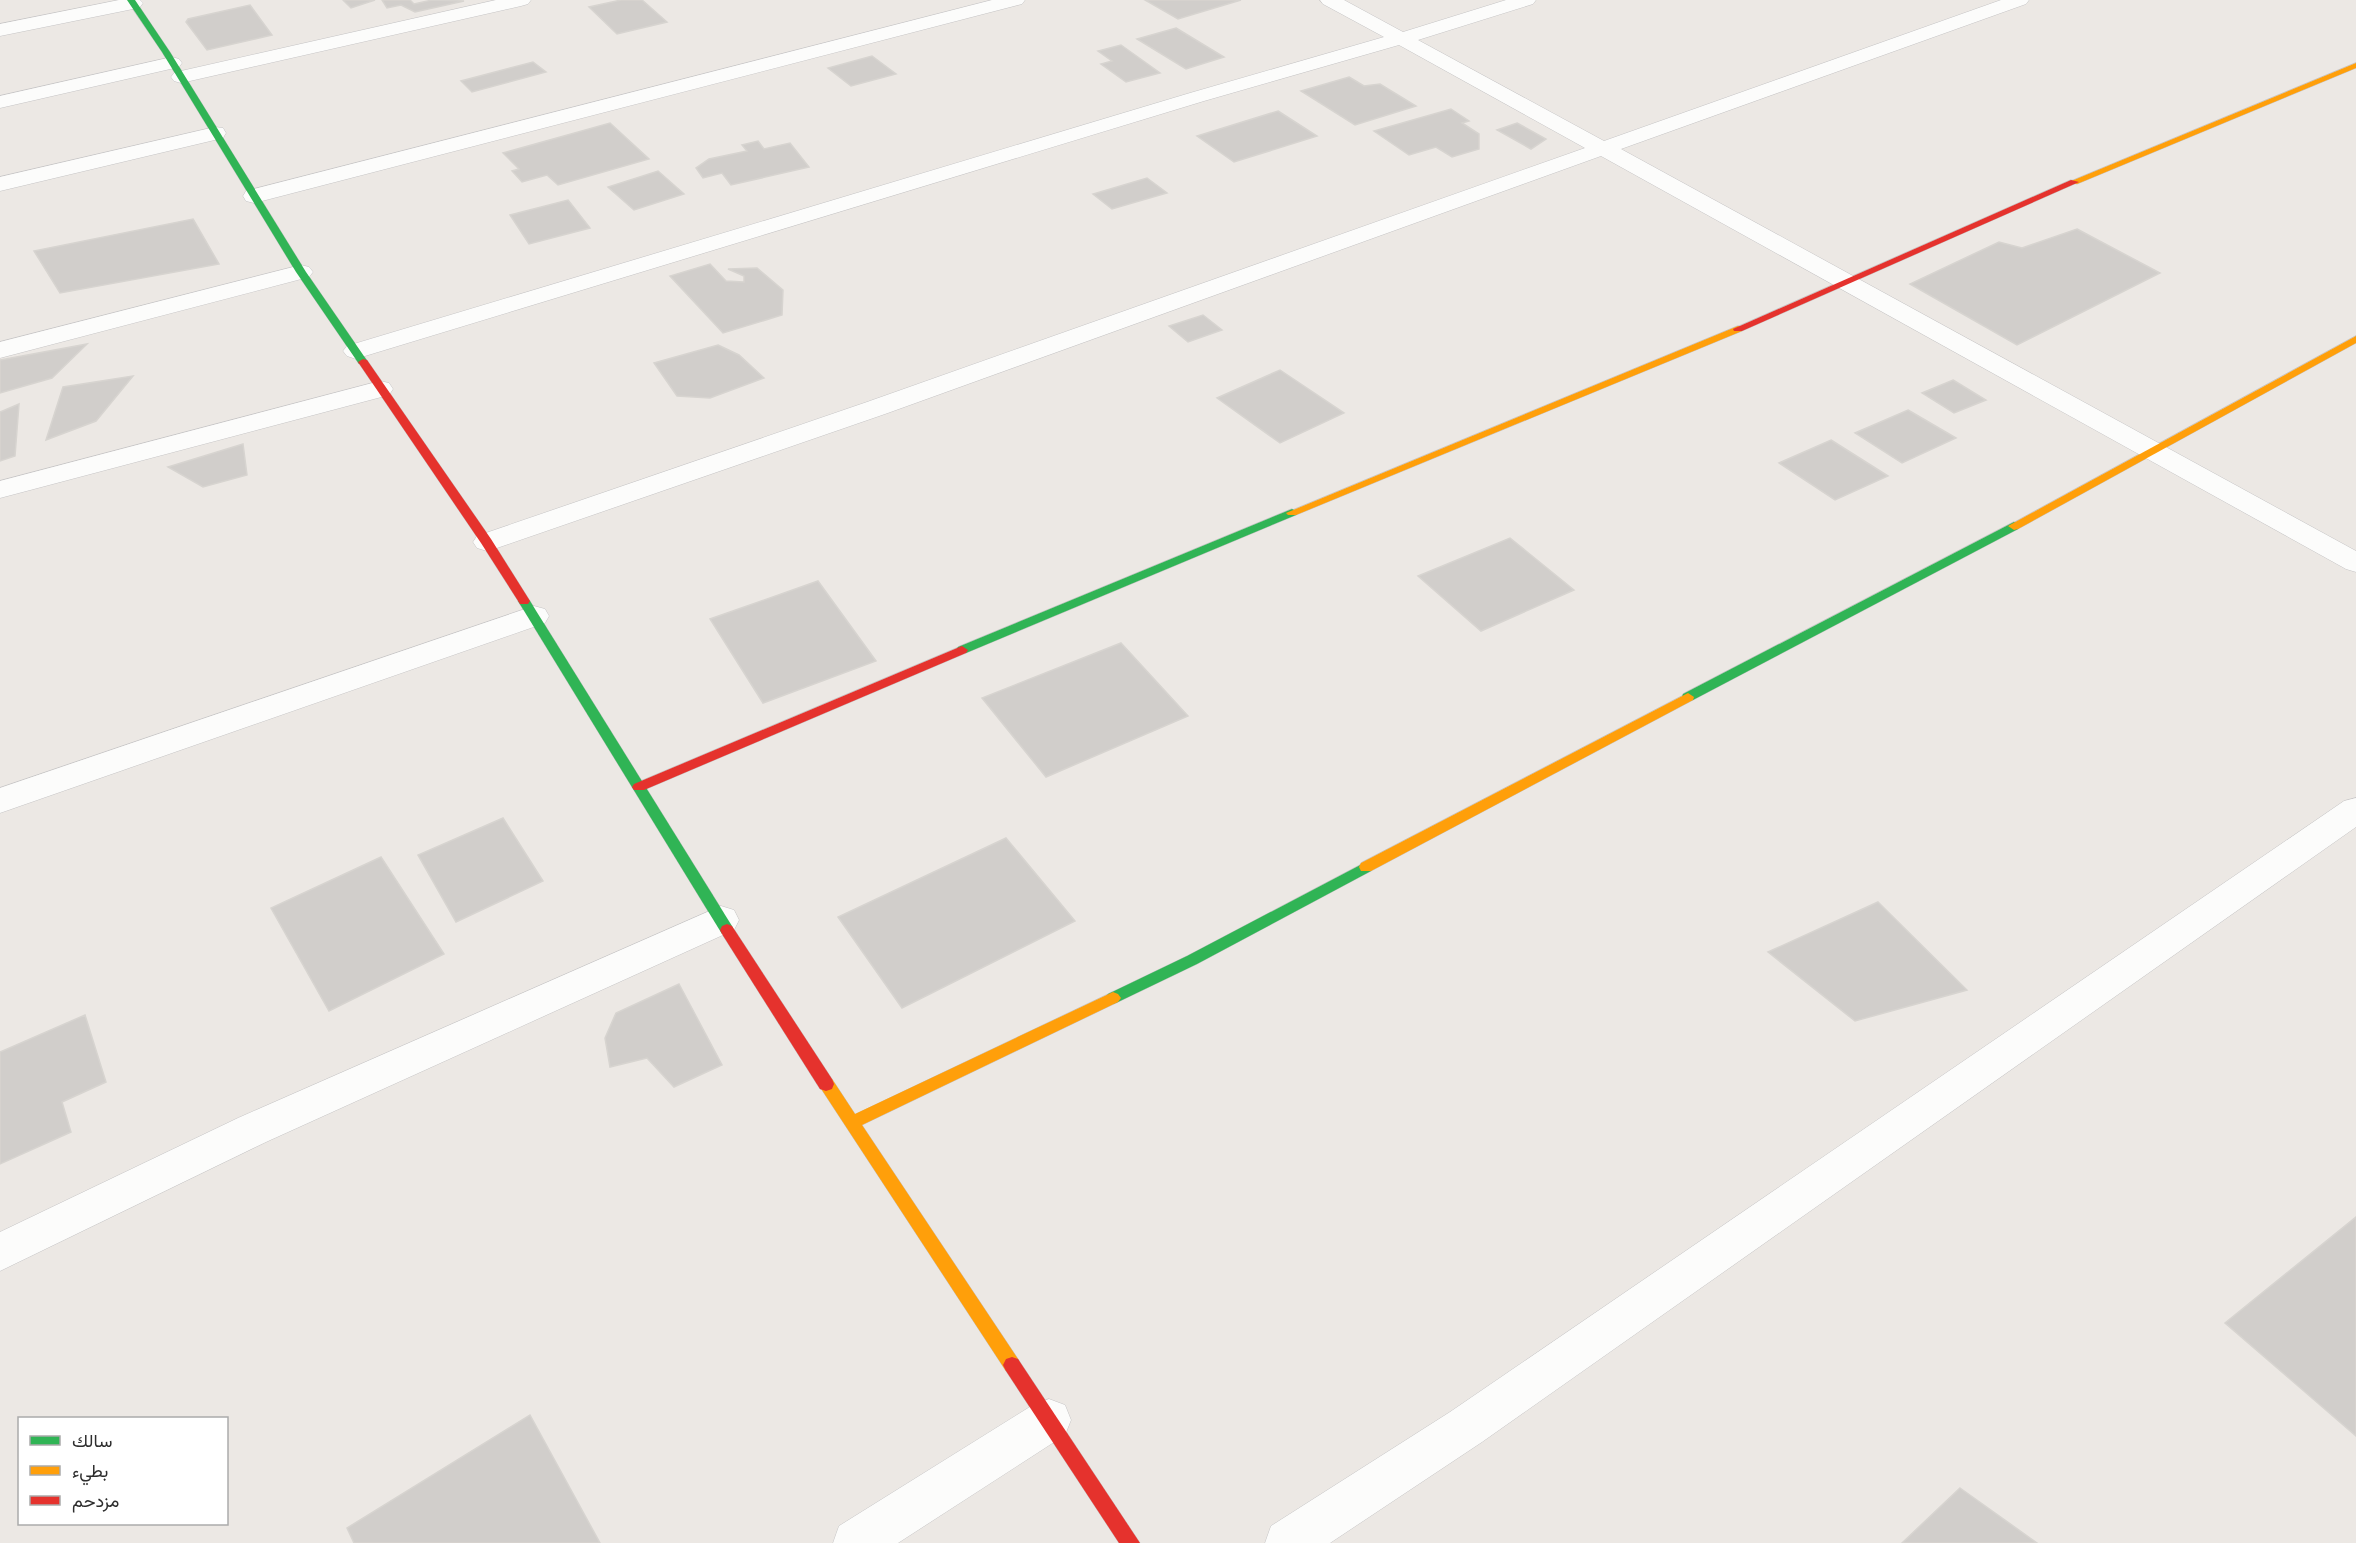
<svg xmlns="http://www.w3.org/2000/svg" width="2356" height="1543" font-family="Cabin,Vazirmatn,sans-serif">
<rect width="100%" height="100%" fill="#ece8e4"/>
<g fill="#d1cecb" stroke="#d7d4d0" stroke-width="1.5">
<polygon points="343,0 375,0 351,8"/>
<polygon points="382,0 410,0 414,4 432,0 464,1 415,12 401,5 387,8"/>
<polygon points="621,0 642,0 667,22 617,34 589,7"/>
<polygon points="1145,0 1241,0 1178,19"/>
<polygon points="250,5 272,35 207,50 186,22 188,19"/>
<polygon points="1176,28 1224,57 1186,69 1137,39"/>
<polygon points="1121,45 1160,73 1126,82 1101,64 1112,61 1098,51"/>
<polygon points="872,56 896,74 851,86 828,68"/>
<polygon points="533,62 546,72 472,92 461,81"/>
<polygon points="1349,77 1364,86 1380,84 1416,106 1355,125 1301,91"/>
<polygon points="1451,109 1469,121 1462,123 1479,134 1479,149 1452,157 1436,147 1409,155 1374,131"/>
<polygon points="1278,111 1317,136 1234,162 1197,136"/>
<polygon points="610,123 649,159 558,185 547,175 522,182 512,171 519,169 503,153"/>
<polygon points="1517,123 1546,139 1531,149 1497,130"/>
<polygon points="758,141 764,149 790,143 809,167 731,185 722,173 703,178 696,168 709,159 747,151 742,145"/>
<polygon points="658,171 684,194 634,210 608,187"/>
<polygon points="1147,178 1167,193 1112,209 1093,194"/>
<polygon points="568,200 590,228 529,244 510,215"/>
<polygon points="193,219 219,264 60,293 34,251"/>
<polygon points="2077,229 2160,273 2017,345 1910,284 1999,242 2022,248"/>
<polygon points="710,264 726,281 744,282 744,276 728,269 757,268 783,290 782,315 723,333 670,276"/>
<polygon points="1203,315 1222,330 1188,342 1169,326"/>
<polygon points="87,344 52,378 0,393 0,360"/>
<polygon points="718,345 739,355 764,378 710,398 677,396 654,363"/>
<polygon points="1280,370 1344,413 1280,443 1217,398"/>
<polygon points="133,376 96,421 46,440 63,387"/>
<polygon points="1953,380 1986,400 1954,413 1922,393"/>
<polygon points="19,404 15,456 0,461 0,412"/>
<polygon points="1908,410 1956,438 1902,463 1855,433"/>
<polygon points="1831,440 1888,476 1835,500 1779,463"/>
<polygon points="243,444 247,475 203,487 168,467"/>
<polygon points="1510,538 1574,590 1481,631 1418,576"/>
<polygon points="818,581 876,661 763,703 710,619"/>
<polygon points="1121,643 1188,716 1046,777 982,698"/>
<polygon points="503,818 543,881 456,922 418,855"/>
<polygon points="1006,838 1075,921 902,1008 838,917"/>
<polygon points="381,857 444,954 329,1011 271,908"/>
<polygon points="1878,902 1967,990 1855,1021 1768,952"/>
<polygon points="679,984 722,1065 674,1087 647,1058 610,1067 605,1038 616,1013"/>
<polygon points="85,1015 106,1082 62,1102 71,1132 0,1164 0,1052"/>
<polygon points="2356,1217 2356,1436 2225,1323"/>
<polygon points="530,1415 600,1543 354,1543 347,1528"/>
<polygon points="1960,1488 2037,1543 1902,1543"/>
</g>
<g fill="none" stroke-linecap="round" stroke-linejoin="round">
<g stroke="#c5c4c5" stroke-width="1">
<g id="street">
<polygon points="119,0 140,0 143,3 140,7 133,9 0,36 0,24"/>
<polygon points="496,0 531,0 528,4 521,6 181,83 174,81 171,77 174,73 181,71"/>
<polygon points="992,0 1025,0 1022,4 262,201 254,203 246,201 243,196 246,191"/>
<polygon points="1320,0 1344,0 1403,32 1506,0 1536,0 1533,4 1418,40 1604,141 2001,0 2029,0 2026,4 1621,149 2356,551 2356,572 2346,569 1601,156 885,414 497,548 487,551 477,548 473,542 477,536 867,402 1585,148 1399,45 1204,101 365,356 356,359 347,356 343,351 347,346 1190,93 1384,37 1323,4"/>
<polygon points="172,57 179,59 182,63 179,67 0,108 0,96"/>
<polygon points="215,127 223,128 226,133 223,138 0,191 0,177"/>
<polygon points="301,265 309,267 313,272 309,277 0,358 0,342"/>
<polygon points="380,381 389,383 393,389 389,395 0,498 0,481"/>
<polygon points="534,606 545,609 549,616 545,623 0,813 0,788"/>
<polygon points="2356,798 2356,827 1482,1442 1330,1543 1265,1543 1271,1526 1450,1412 2344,801"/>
<polygon points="721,906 734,910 739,920 734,930 266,1142 0,1271 0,1232 238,1118"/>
<polygon points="1049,1399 1065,1405 1071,1420 1065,1435 898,1543 833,1543 839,1526 1033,1405"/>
</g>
</g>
<g stroke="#c5c4c5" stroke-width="1">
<g id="fast">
<polygon points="127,0 135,0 170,52 306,272 368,362 367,364 359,364 296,272 162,52"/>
<polygon points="1292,509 1296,511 1298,513 1296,515 966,653 958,653 956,650 958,647"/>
<polygon points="2014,522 2020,526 2018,529 1693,700 1688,701 1682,697 1683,694"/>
<polygon points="524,597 530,601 732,926 734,930 732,934 722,934 518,601"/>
<polygon points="1366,862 1371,863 1373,867 1371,871 1197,964 1118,1002 1113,1004 1108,1002 1105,998 1108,994 1187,956"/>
</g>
</g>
<g stroke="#c5c4c5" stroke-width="1">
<g id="slow">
<polygon points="2356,63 2356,68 2077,184 2069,182"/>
<polygon points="1738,326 1742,327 1742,331 1296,515 1288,515 1286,513"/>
<polygon points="2356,336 2356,343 2018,529 2014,530 2008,526"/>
<polygon points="1688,693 1694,697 1693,700 1371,871 1361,871 1359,867 1361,863"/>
<polygon points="1113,992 1118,994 1121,998 1118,1002 862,1125 1018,1359 1021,1365 1018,1371 1012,1373 1006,1371 818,1084 820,1079 826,1077 832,1079 855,1114"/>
</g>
</g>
<g stroke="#c5c4c5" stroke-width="1">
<g id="jam">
<polygon points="2071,180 2079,182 1742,331 1734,331 1733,329"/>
<polygon points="363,359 367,360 491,539 530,601 528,604 520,604 481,543 358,362"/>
<polygon points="962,646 968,650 966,653 644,790 634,790 632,787 634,784"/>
<polygon points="727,924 732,926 832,1079 834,1084 832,1089 826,1091 820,1089 722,934 720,930 722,926"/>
<polygon points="1012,1357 1018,1359 1140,1543 1119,1543 1006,1371 1003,1365 1006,1359"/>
</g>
</g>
<use href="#street" fill="#fcfcfb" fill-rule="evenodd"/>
<use href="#fast" fill="#30b455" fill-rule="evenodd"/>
<use href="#slow" fill="#ff9f0a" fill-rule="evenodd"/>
<use href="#jam" fill="#e5322d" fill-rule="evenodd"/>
</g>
<rect x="18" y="1417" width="210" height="108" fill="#ffffff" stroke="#ababab" stroke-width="1.5"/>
<rect x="30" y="1436" width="30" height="9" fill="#30b455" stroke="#ababab" stroke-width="1.5"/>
<text x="72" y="1447" font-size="18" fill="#2e2e2e">سالك</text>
<rect x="30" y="1466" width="30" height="9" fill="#ff9f0a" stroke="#ababab" stroke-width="1.5"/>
<text x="72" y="1477" font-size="18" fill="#2e2e2e">بطيء</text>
<rect x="30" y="1496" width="30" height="9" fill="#e5322d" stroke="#ababab" stroke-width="1.5"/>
<text x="72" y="1507" font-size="18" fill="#2e2e2e">مزدحم</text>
</svg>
